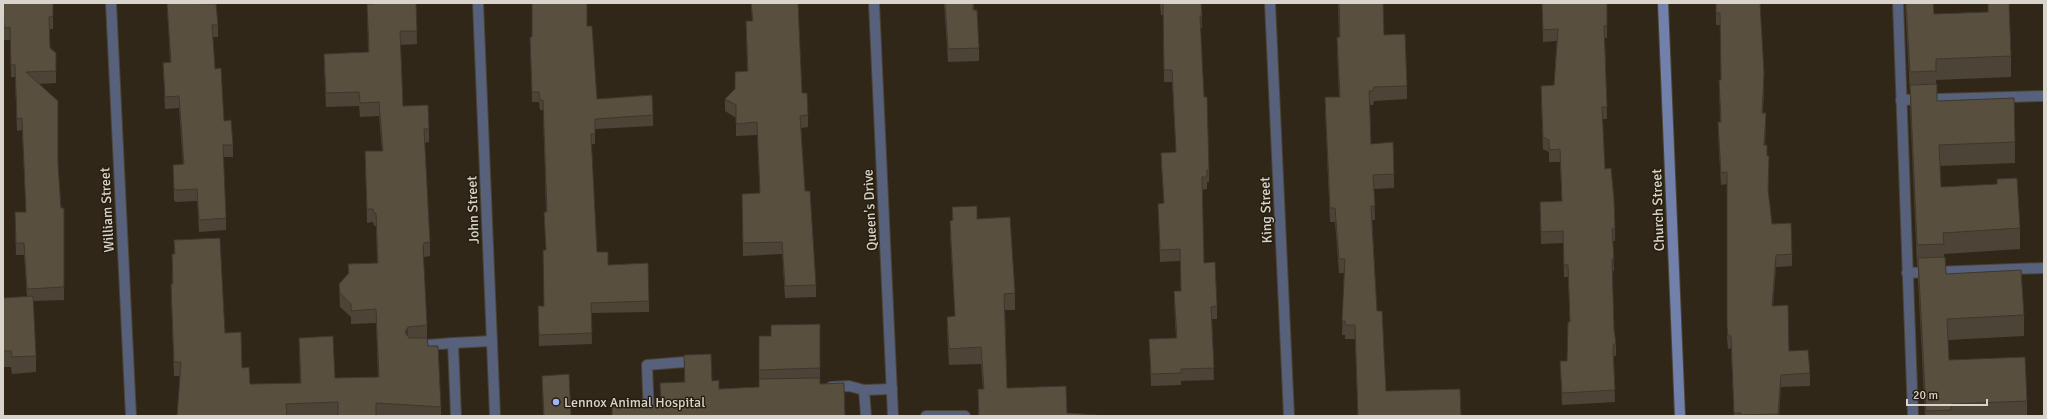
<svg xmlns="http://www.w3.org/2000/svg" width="2047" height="419" font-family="Signika,sans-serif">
<rect width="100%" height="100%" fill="#302719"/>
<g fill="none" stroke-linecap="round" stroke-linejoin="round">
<g stroke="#4b4335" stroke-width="12">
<g id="lane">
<polyline points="1898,3 1913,416"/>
<polyline points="1901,100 2044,96"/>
<polyline points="1907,273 2044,268"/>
<polyline points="415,346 453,343"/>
<polyline points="831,387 849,386 864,390"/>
<polyline points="456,416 453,343 492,341"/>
<polyline points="649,416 647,365 697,361"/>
<polyline points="866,416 864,390 892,389"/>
<polyline points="926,416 965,416"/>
</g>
</g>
<g stroke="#4b4335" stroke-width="12">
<g id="street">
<polyline points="111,3 131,416"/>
<polyline points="478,3 495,416"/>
<polyline points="874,3 893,416"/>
<polyline points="1270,3 1289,416"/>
</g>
</g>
<g stroke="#4b4335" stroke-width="12">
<polyline id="secondary" points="1663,3 1680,416"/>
</g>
<use href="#lane" stroke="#58617c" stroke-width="10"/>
<use href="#street" stroke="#58617c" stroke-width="10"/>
<use href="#secondary" stroke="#7280ac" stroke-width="10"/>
</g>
<g fill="#4c4436">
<polygon points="3,3 53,3 53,29 50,29 50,48 56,53 56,83 38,84 58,165 61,208 64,208 64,300 33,301 36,356 36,372 12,374 11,367 3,367 3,298 27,297 24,255 16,255 15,224 26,212 22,130 17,131 15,77 11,77 10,40 4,40"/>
<polygon points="167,3 207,3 218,25 218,37 213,37 215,69 224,121 233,145 233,157 223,157 226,218 226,230 199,232 197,201 176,202 174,200 173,165 183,165 179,108 165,109 163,63 170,62"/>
<polygon points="373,3 416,3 417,44 400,45 403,106 429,129 429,142 424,143 430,242 430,256 424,257 423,258 427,325 427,338 428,346 441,407 441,416 177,416 180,376 174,376 171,298 171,284 172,284 172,254 174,254 174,240 225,333 250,384 300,383 299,338 335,378 378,377 376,323 351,324 351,317 340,307 339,284 348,274 348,264 377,263 376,226 374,226 373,222 367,223 365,151 382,151 379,116 360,117 359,106 326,107 324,68 324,54 368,52 367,4 373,4"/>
<polygon points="751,3 798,3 802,93 808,115 808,127 801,128 805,191 816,285 816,297 785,298 782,254 743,256 742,194 760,193 757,135 736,136 736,118 725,111 725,99 735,89 735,72 747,71 746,21 752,21"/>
<polygon points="944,3 974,3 974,10 979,48 979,61 948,62"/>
<polygon points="1160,3 1201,3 1202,28 1200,28 1204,97 1209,170 1209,182 1207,182 1207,189 1202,190 1204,263 1217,306 1217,319 1212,319 1214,380 1181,381 1181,385 1151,386 1149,339 1176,338 1174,303 1174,291 1181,291 1180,261 1160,262 1158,204 1164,203 1161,165 1161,153 1176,152 1172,82 1164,82 1163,15 1161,15"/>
<polygon points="1338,3 1383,3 1384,35 1407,86 1407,99 1374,101 1373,105 1370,105 1371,144 1394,174 1394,188 1374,189 1375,220 1372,220 1377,311 1386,391 1461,416 1358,416 1355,339 1345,339 1345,335 1342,335 1344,273 1339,273 1335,222 1330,222 1325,111 1325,97 1339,97 1337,51 1337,37 1339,37"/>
<polygon points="1542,3 1607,3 1607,38 1605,38 1607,119 1602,119 1605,169 1615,229 1615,241 1613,241 1614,271 1612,271 1614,329 1616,344 1616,356 1614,356 1615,402 1562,405 1560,361 1567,361 1570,322 1568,277 1564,277 1563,243 1541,244 1540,214 1540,202 1562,201 1560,162 1549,162 1549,152 1543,149 1541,98 1541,86 1554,85 1557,41 1543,42"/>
<polygon points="1716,3 1764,85 1763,113 1766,125 1765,145 1769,168 1768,192 1772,224 1792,254 1792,266 1776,267 1773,306 1789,351 1810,373 1810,386 1781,387 1779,416 1734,416 1731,348 1728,349 1727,338 1727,184 1721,185 1718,134 1718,122 1720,122 1719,80 1721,80 1720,25 1716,25"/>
<polygon points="1905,3 1933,3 1934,14 2011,56 2011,77 1936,80 1936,84 1937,101 2015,142 2015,163 1940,166 1941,187 2020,228 2020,249 1944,254 1944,257 1946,274 2024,315 2024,336 1948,340 1949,360 2027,401 2027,416 1925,416 1918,279 1918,266 1917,266 1910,106 1910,93"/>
<polygon points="587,26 597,99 653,115 653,126 595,129 595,144 591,144 597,252 608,265 649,301 649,312 591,313 592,344 539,346 538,306 544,306 546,250 544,212 546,212 543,110 540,110 539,102 532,102 530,37"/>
<polygon points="952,207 977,219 1015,293 1015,310 1005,310 1007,388 1067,413 1111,416 978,416 978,389 983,389 981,364 949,365 947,333 947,317 955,316 950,237 950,221 952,220"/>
<polygon points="820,324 820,384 845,416 612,416 612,407 650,407 660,404 660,383 684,382 684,355 712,381 719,389 759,387 759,336 771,336"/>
<polygon points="542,376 571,416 543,416"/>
</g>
<g fill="#3e372c">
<polygon points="1764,73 1764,85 1762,126 1762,113"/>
<polygon points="1766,113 1766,125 1764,157 1764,145"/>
<polygon points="1769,156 1769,168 1768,201 1768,189"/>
<polygon points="424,243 424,257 423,259 423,246"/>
<polygon points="1776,255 1776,267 1772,318 1772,306"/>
<polygon points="408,327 408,340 405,332"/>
<polygon points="1781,375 1781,387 1779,416 1778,416"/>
</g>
<g fill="#584f3f" stroke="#3e372c">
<polygon points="3,3 53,3 53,16 49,17 50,48 56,53 56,71 26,72 58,101 58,165 61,208 64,208 64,287 27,289 24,243 16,243 15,212 26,212 22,118 17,119 15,65 11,65 10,27 4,28"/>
<polygon points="167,3 216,4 218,25 212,25 215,69 221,68 224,121 231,120 233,145 223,145 226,218 199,220 197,189 176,190 174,188 173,165 184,164 179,96 165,97 163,63 171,62"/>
<polygon points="374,3 416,3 417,31 400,31 403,106 428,105 429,129 424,129 430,242 424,243 423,246 427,325 408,327 405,332 409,338 427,338 428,346 438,346 441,407 376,403 376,416 338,416 338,402 286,404 287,416 177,416 181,362 174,362 171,284 173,284 172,254 175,254 174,240 220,238 225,333 241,332 242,368 249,367 250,384 301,383 299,338 333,336 335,378 379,377 376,309 351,311 351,304 340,293 339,284 349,273 348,264 378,263 376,213 374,213 373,209 367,209 365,151 383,151 379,102 360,103 359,92 326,93 324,54 369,52 367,4 374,4"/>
<polygon points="532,3 587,3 587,26 592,26 597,99 652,95 653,115 595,119 595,134 591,134 597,252 608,252 608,265 648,263 649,301 591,303 592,333 539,335 538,306 544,306 543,250 546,250 544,212 547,212 543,100 540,100 539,92 532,92 530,37 532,37"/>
<polygon points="751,3 798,3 802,93 807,93 808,115 800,116 805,191 810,191 816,285 785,286 782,242 743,243 742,194 760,193 757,122 736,124 736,105 725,99 735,89 735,72 748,71 746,21 753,21"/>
<polygon points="945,3 973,3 973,10 977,10 979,48 948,49"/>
<polygon points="1161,3 1201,3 1202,16 1200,16 1204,97 1207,97 1209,170 1207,170 1207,177 1202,177 1204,263 1215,262 1217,306 1211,307 1214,368 1181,369 1181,373 1151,374 1149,339 1177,338 1174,291 1181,291 1180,249 1160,250 1158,204 1164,203 1161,153 1176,152 1172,70 1164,70 1163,3"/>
<polygon points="1339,3 1383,3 1384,35 1405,34 1407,86 1374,87 1373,91 1369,91 1371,144 1393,142 1394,174 1373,175 1375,206 1371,206 1377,311 1382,311 1386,391 1460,389 1461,416 1358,416 1355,325 1345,325 1345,321 1342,321 1345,259 1339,259 1335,208 1330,208 1325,97 1340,97 1337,37 1340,37"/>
<polygon points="1542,3 1607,3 1607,26 1604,26 1607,107 1602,107 1605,169 1611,168 1614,199 1615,229 1612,229 1614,259 1612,259 1614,329 1616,344 1614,344 1613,350 1615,390 1562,393 1560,361 1567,361 1568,322 1570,322 1568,265 1564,265 1563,231 1541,232 1540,202 1562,201 1560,149 1549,150 1549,140 1543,137 1541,86 1554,85 1558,29 1543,30"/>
<polygon points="1716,3 1760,3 1764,73 1762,113 1766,113 1764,145 1767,145 1767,156 1769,156 1768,189 1772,224 1791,223 1792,254 1776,255 1772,306 1788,305 1789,351 1808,350 1810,373 1781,375 1778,414 1741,415 1741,413 1734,413 1731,336 1728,336 1727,326 1727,172 1721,173 1718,122 1721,122 1719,80 1721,80 1720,13 1716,13"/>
<polygon points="1906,3 1933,3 1934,14 1988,12 1988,3 2009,3 2011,56 1936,59 1936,71 1910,72"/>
<polygon points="1937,84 1937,101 2014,98 2015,142 1939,145 1941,187 1997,184 1997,179 2017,178 2020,228 1943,233 1944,244 1917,245 1910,85"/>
<polygon points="977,206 977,219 1010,217 1015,293 1004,294 1007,388 1066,386 1067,413 1111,416 979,416 978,389 984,389 981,347 949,349 947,317 955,316 950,221 953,220 952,207"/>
<polygon points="1945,257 1946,274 2021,270 2024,315 1947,319 1949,360 2025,357 2027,401 1951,404 1951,410 1926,411 1918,258"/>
<polygon points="33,296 36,356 12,357 11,351 3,351 3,298"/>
<polygon points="820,324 820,368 759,370 759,336 771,336 771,325"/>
<polygon points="711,354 712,381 719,380 719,389 759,387 759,379 820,378 820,384 844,383 845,416 612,416 612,407 645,405 650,407 661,404 660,383 685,382 684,355"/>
<polygon points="569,374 571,416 544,416 542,376"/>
</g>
<circle fill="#9db4fd" stroke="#261e0f" stroke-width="1.5" cx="556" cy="402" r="4"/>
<g text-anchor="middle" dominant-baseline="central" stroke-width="3" stroke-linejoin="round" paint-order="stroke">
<g font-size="14" fill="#d9d4cb" stroke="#261e0f">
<text transform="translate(107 210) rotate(-93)">William Street</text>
<text transform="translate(473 210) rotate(-92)">John Street</text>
<text transform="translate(870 210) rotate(-93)">Queen's Drive</text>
<text transform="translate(1266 210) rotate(-92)">King Street</text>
<text transform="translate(1658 210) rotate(-92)">Church Street</text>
</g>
<g font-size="14" fill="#d9d4cb" stroke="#261e0f" text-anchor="start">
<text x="564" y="402">Lennox Animal Hospital</text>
</g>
</g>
<rect width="2047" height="419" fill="none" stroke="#d9d4cb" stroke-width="8"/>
<path d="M1907 399v6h80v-6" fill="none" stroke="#d9d4cb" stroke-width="2"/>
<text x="1913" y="399" font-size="12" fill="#d9d4cb" stroke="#261e0f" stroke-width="3" paint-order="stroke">20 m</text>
</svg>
